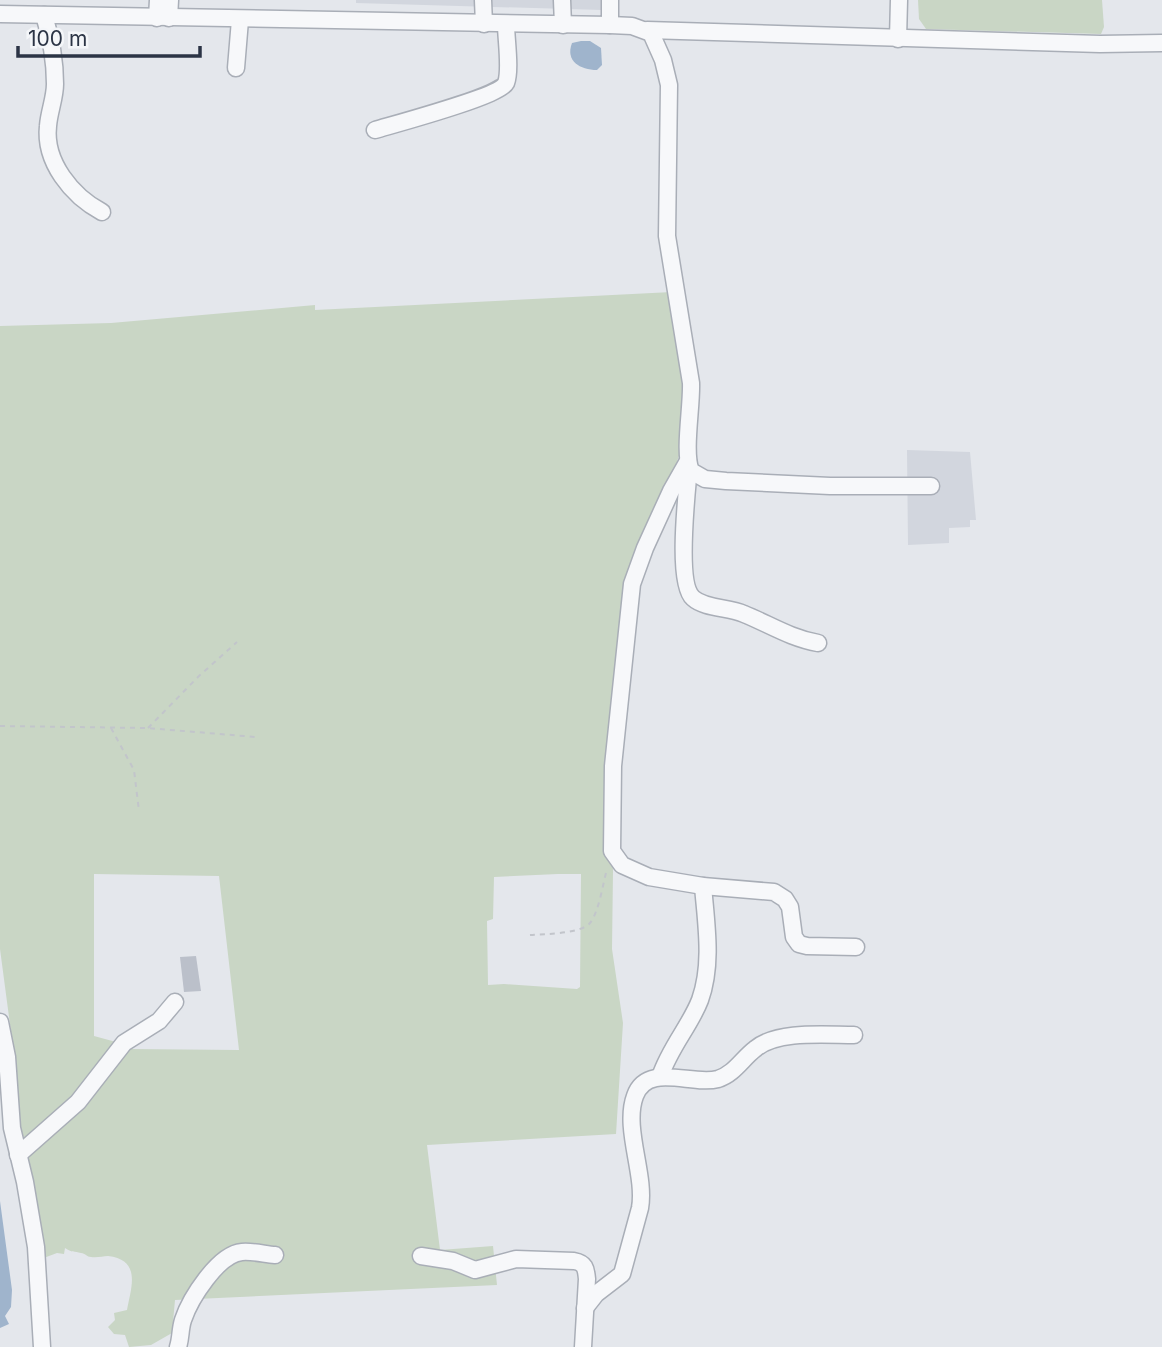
<svg xmlns="http://www.w3.org/2000/svg" width="1162" height="1347" font-family="Inter,sans-serif">
<rect width="100%" height="100%" fill="#e4e7ec"/>
<g fill="#d2d6de">
<polygon points="356,0 605,0 602,10 356,3"/>
<polygon points="907,450 970,452 976,520 970,520 970,527 949,528 949,543 908,545"/>
</g>
<g fill="#c9d6c5" fill-rule="evenodd">
<polygon points="918,0 1102,0 1104,27 1101,34 926,29 919,19"/>
<path d="M 672,292 L 686,377 L 683,443 L 674,471 L 647,524 L 609,779 L 613,871 L 612,949 L 623,1023 L 616,1134 L 427,1145 L 440,1250 L 493,1246 L 497,1285 L 175,1300 L 172,1333 L 151,1345 L 129,1347 L 125,1335 L 114,1334 L 108,1327 L 115,1320 L 114,1313 L 127,1310 C 131,1288 142,1260 108,1256 C 103,1256 97,1258 91,1257 C 87,1257 85,1253 81,1253 C 74,1251 72,1253 65,1248 L 64,1254 L 57,1253 L 41,1259 L 34,1183 L 24,1137 L 21,1133 L 13,1047 L 0,949 L 0,326 L 111,323 L 315,305 L 315,310 ZM 94,874 L 219,876 L 239,1050 L 129,1049 L 116,1042 L 94,1036 ZM 558,874 L 581,874 L 580,987 L 577,989 L 504,984 L 488,985 L 487,921 L 493,919 L 494,877 Z"/>
</g>
<g fill="#9fb4cc">
<path d="M 581,41 L 590,41 L 601,48 L 602,65 L 597,70 C 580,70 565,61 572,43 Z"/>
<polygon points="0,1201 12,1290 11,1307 5,1316 9,1324 0,1328"/>
</g>
<polygon fill="#bbc0ca" points="196,956 201,991 184,992 180,957"/>
<g fill="none" stroke-linecap="round" stroke-linejoin="round">
<g stroke="#a9aeb7" stroke-width="19">
<g id="minor">
<polyline points="483,0 484,24"/>
<polyline points="562,0 563,25"/>
<polyline points="0,14 610,25 610,0"/>
<path d="M 44,15 C 51,38 55,60 55,84 C 55,98 49,112 48,126 C 44,162 72,196 102,212"/>
<polyline points="157,18 158,0"/>
<polyline points="169,18 170,0"/>
<path d="M 610,25 L 632,26 L 651,33 L 663,60 L 669,85 L 667,236 L 691,383 C 692,406 683,453 691,471 L 705,479 L 726,481 L 830,486 L 931,486"/>
<polyline points="647,30 1100,44 1162,43"/>
<polyline points="898,39 899,0"/>
<polyline points="236,68 240,20"/>
<path d="M 375,130 C 395,124 500,96 506,83 C 511,70 506,39 506,24"/>
<polyline points="688,461 671,491 645,548 632,584 613,766 612,851 622,865 649,877 703,886 774,892 785,899 790,907 794,937 799,944 807,946 856,947"/>
<path d="M 689,467 C 687,491 676,583 693,598 C 705,609 729,607 744,614 C 769,624 790,638 818,643"/>
<polyline points="0,1022 7,1057 12,1128 25,1182 36,1247 42,1347"/>
<path d="M 660,1077 C 670,1047 690,1026 700,1000 C 713,964 706,923 703,886"/>
<polyline points="18,1155 78,1102 124,1043 159,1021 175,1002"/>
<path d="M 421,1256 L 453,1261 L 475,1270 L 516,1259 L 574,1261 C 585,1263 586,1268 587,1279 L 583,1347"/>
<path d="M 585,1308 L 596,1294 L 622,1274 L 640,1208 C 646,1175 623,1128 635,1096 C 647,1062 692,1086 718,1079 C 734,1074 742,1059 755,1049 C 777,1030 826,1035 854,1035"/>
<path d="M 178,1347 C 181,1338 180,1329 183,1320 C 190,1299 218,1254 242,1252 C 252,1251 264,1254 275,1255"/>
</g>
</g>
<g stroke="#c2c5cb" stroke-width="2" stroke-dasharray="5 5" stroke-linecap="butt">
<polyline points="0,726 147,728 256,737"/>
<polyline points="111,728 134,770 139,811"/>
<polyline points="148,728 199,676 237,642"/>
<path d="M 530,935 C 544,934 581,934 590,923 C 599,912 603,883 607,869"/>
</g>
<use href="#minor" stroke="#f7f8fa" stroke-width="16"/>
</g>
<path d="M18 46v10h182v-10" fill="none" stroke="#2b3445" stroke-width="3.5"/>
<text x="28" y="46" font-size="21" fill="#2b3445" stroke="#f4f6f9" stroke-width="5" paint-order="stroke">100 m</text>
</svg>
